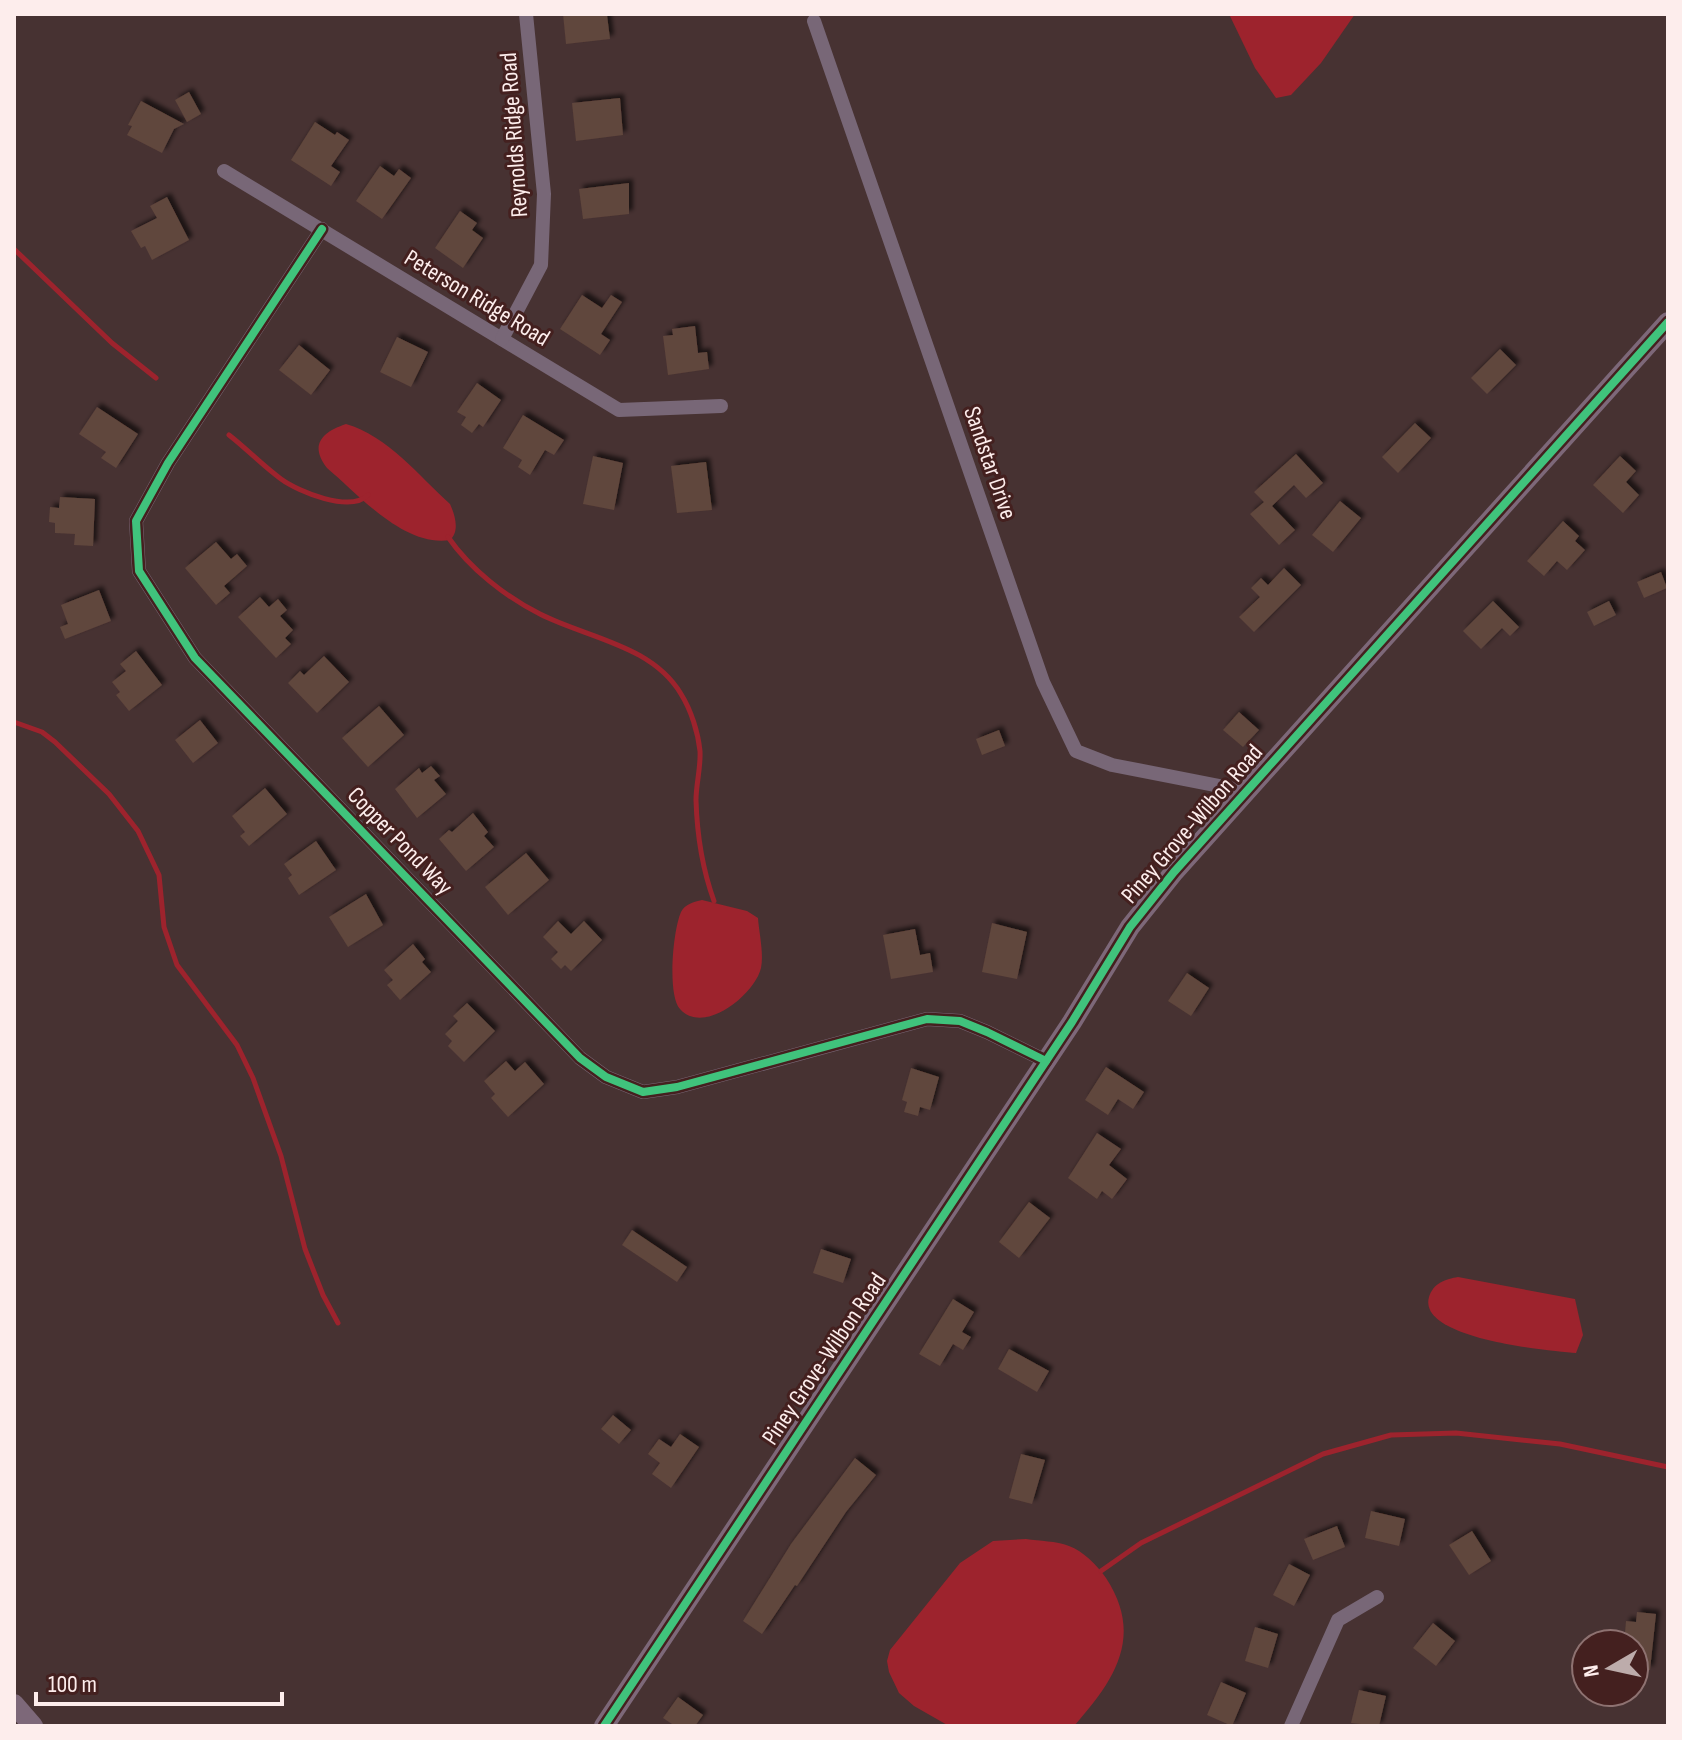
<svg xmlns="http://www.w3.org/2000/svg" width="1682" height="1740" font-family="'Sofia Sans Condensed',sans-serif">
<defs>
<filter id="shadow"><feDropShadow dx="4" dy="-4" stdDeviation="2" flood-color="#0009"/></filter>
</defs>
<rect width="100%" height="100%" fill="#473232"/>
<g fill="#9d232d">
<polygon points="1229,14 1355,14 1321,63 1291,95 1276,98 1255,68"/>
<path d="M 346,424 C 388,436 419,476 450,504 C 455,515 460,531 450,540 C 404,547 360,496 327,468 C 309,445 322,432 346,424 Z"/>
<path d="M 702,900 L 747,911 L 758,918 C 759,933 764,953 761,968 C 755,994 704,1036 680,1009 C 667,995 673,930 681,912 C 685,904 694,902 702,900 Z"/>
<path d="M 1458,1277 L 1575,1299 L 1583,1335 L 1576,1353 C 1549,1351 1417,1339 1429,1297 C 1433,1283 1446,1279 1458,1277 Z"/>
<path d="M 1026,1539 C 1040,1541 1056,1541 1069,1546 C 1083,1551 1097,1565 1106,1578 C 1144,1636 1115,1680 1074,1726 L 949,1726 L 914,1706 L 899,1693 L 889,1672 L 887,1661 L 890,1650 L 960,1563 L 993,1541 Z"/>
</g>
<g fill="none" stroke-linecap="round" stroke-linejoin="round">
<g stroke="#9d232d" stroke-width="5">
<polyline points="14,249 112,343 156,378"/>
<path d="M 229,435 C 247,449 263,466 281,479 C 299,492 350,513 368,495"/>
<path d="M 448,537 C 470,569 506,597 540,614 C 587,638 652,645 681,694 C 691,710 698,732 700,751 C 701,767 696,784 696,800 C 697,834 702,868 714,901"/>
<polyline points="14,722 42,732 55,742 109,794 138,831 159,875 164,927 177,965 237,1045 253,1078 281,1156 305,1249 323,1295 338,1323"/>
<polyline points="1101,1571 1141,1543 1323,1454 1391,1435 1456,1433 1560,1444 1668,1467"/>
</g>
</g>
<g fill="#60463c" filter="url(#shadow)">
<polygon points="563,14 607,15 610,39 566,44"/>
<polygon points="189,92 201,114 187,122 175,100"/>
<polygon points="620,98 623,135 576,141 572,103"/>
<polygon points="141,101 184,124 174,129 162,153 127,135 132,126 128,125"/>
<polygon points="315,122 335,135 337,132 349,140 331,166 340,172 331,186 291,160"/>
<polygon points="380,166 394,176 399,169 411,178 382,219 356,201"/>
<polygon points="629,183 629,214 583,219 579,189"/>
<polygon points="167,197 189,240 152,260 145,246 141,248 131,231 157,218 150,206"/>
<polygon points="460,211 477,223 472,230 483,238 463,268 435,248"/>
<polygon points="582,295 602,308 611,295 622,302 601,334 610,340 600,355 560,329"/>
<polygon points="695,326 698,353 707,352 709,369 668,375 663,336 673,335 672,329"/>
<polygon points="397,337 428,352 411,387 380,372"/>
<polygon points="299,345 330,370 311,395 279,370"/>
<polygon points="1500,349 1516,365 1487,394 1471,378"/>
<polygon points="477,383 501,400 483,427 479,424 472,433 461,425 466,417 457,412"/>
<polygon points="97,407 138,434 116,468 101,458 106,452 79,434"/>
<polygon points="523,415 564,440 554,455 545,450 530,475 518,467 522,460 503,448"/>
<polygon points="1415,423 1431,438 1398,473 1382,457"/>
<polygon points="1296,454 1323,483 1306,498 1294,485 1272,506 1295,530 1279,545 1250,514 1264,502 1254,492"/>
<polygon points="593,456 623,463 614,510 583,504"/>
<polygon points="1620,456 1636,471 1626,482 1639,495 1623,513 1593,485"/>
<polygon points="706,462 712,510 677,513 671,466"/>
<polygon points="60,497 95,499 93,546 74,545 75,534 55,533 55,523 49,522 50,507 59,508"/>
<polygon points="1340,501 1361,518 1333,552 1312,535"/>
<polygon points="1563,521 1579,536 1575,541 1585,550 1567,570 1557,561 1544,576 1527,561"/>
<polygon points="216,542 231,559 237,554 247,566 224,586 230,593 216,605 185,568"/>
<polygon points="1284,568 1301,585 1254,632 1239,617 1260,597 1251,588 1261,578 1268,585"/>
<polygon points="1661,572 1667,588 1644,598 1637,582"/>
<polygon points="99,590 111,621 65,639 60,627 68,624 61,605"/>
<polygon points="260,597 269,607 278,599 287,610 280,616 293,630 285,638 291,644 276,658 238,617"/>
<polygon points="1493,601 1519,627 1510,636 1502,628 1481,649 1463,631"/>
<polygon points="1609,601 1616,615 1594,626 1587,612"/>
<polygon points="136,651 162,685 129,711 116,695 120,692 112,682 126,671 120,664"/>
<polygon points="324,656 349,682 317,713 288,683 300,671 304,675"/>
<polygon points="379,706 404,735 368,767 342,738"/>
<polygon points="1239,712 1259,730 1243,747 1223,730"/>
<polygon points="200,720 218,743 193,763 175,740"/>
<polygon points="999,730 1005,746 982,755 976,739"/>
<polygon points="431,766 440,776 434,780 446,794 417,818 395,789 419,768 422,773"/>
<polygon points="265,788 287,814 249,846 240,836 245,832 232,816"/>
<polygon points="473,813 488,832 484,836 494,847 466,871 439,839 449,830 452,832"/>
<polygon points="316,841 336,870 299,895 288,878 292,875 284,864"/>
<polygon points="526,853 549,880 508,915 485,887"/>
<polygon points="366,894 383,925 348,947 329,917"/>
<polygon points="558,921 571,934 584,921 602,940 571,971 565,965 561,969 551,959 558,952 543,937"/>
<polygon points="992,923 1027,932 1017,979 982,972"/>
<polygon points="915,929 920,955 930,953 933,972 891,979 883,935"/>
<polygon points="413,944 425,959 422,962 431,972 400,1000 387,985 393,980 384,970"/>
<polygon points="1187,973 1209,988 1191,1016 1168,1001"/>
<polygon points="467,1003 495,1031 464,1062 448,1046 452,1041 445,1034 458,1021 453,1016"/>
<polygon points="506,1061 515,1071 525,1062 544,1084 508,1117 491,1098 495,1094 484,1081"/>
<polygon points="1106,1067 1144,1092 1133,1109 1118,1099 1108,1115 1085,1100"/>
<polygon points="911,1068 939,1077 930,1110 920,1107 918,1116 904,1112 907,1102 902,1100"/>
<polygon points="1097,1133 1121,1149 1109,1165 1127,1179 1112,1199 1102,1191 1097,1199 1068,1178"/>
<polygon points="1029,1202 1050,1218 1019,1258 999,1242"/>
<polygon points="632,1230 687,1267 677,1282 622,1245"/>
<polygon points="821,1249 851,1259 843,1283 813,1273"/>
<polygon points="953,1299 974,1312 962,1332 971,1337 963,1350 953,1344 940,1366 919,1354"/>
<polygon points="1009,1349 1049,1371 1037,1392 998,1369"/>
<polygon points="613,1415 631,1430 619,1444 601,1429"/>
<polygon points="680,1434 699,1447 671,1488 652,1474 660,1463 648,1454 659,1439 671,1447"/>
<polygon points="1021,1454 1045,1460 1032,1504 1009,1498"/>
<polygon points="855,1458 876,1475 846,1512 797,1586 795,1585 762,1634 743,1621 791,1544"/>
<polygon points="1371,1511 1405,1519 1399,1546 1365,1538"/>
<polygon points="1337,1526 1345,1547 1313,1560 1304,1539"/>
<polygon points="1472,1531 1491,1561 1469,1575 1449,1545"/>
<polygon points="1289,1564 1310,1575 1294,1606 1273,1595"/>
<polygon points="1637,1612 1656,1614 1650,1670 1634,1668 1634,1644 1624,1644 1626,1621 1636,1622"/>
<polygon points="1433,1623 1455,1641 1436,1666 1413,1648"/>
<polygon points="1255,1627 1278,1634 1268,1668 1245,1661"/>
<polygon points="1221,1682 1246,1693 1232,1726 1207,1715"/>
<polygon points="1359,1690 1386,1696 1379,1726 1351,1723"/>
<polygon points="678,1697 703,1715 695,1726 675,1726 663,1718"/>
</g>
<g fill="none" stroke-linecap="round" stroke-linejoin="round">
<g stroke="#786777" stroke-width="14">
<polyline points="814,21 1043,682 1076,751 1112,765 1245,791"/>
<polyline points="224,171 619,410 721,406"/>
<polyline points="322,229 168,463 136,521 139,571 195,658 580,1058 606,1077 643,1092 677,1087 927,1019 960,1021 987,1032 1046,1061"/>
<polyline points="502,339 541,265 544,194 526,14"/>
<polyline points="1291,1726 1338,1620 1377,1597"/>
</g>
<g stroke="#7d6879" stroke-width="20">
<polyline points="14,1704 33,1726"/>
<polyline points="604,1726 1072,1022 1130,927 1174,872 1668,322"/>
</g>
<g stroke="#44201f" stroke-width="13">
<g id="cycleway">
<polyline points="322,229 168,463 136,521 139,571 195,658 580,1058 606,1077 643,1092 677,1087 927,1019 960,1021 987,1032 1046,1061"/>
<polyline points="604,1726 1072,1022 1130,927 1174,872 1668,322"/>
</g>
</g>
<use href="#cycleway" stroke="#40c37c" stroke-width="8"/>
</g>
<g text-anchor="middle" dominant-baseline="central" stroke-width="6" stroke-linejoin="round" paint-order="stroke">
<g font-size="24" fill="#fdedec" stroke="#44201f">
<text transform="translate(514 135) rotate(-94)">Reynolds Ridge Road</text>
<text transform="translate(477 298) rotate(31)">Peterson Ridge Road</text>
<text transform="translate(990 463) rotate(71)">Sandstar Drive</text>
<text transform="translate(1192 824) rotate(-49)">Piney Grove-Wilbon Road</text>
<text transform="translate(400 841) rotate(46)">Copper Pond Way</text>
<text transform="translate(824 1359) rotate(-56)">Piney Grove-Wilbon Road</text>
</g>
</g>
<rect width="1682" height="1740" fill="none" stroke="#fdedec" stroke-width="32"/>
<g transform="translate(1610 1668) rotate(261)"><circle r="38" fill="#44201f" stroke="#8e7271" stroke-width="2"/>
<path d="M0-6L14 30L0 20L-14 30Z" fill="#bdacab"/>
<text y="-12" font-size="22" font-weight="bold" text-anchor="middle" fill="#fdedec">N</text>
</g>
<path d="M36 1692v12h246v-12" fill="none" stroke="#fdedec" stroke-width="4"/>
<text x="48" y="1692" font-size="24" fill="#fdedec" stroke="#44201f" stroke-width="6" paint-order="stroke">100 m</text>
</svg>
